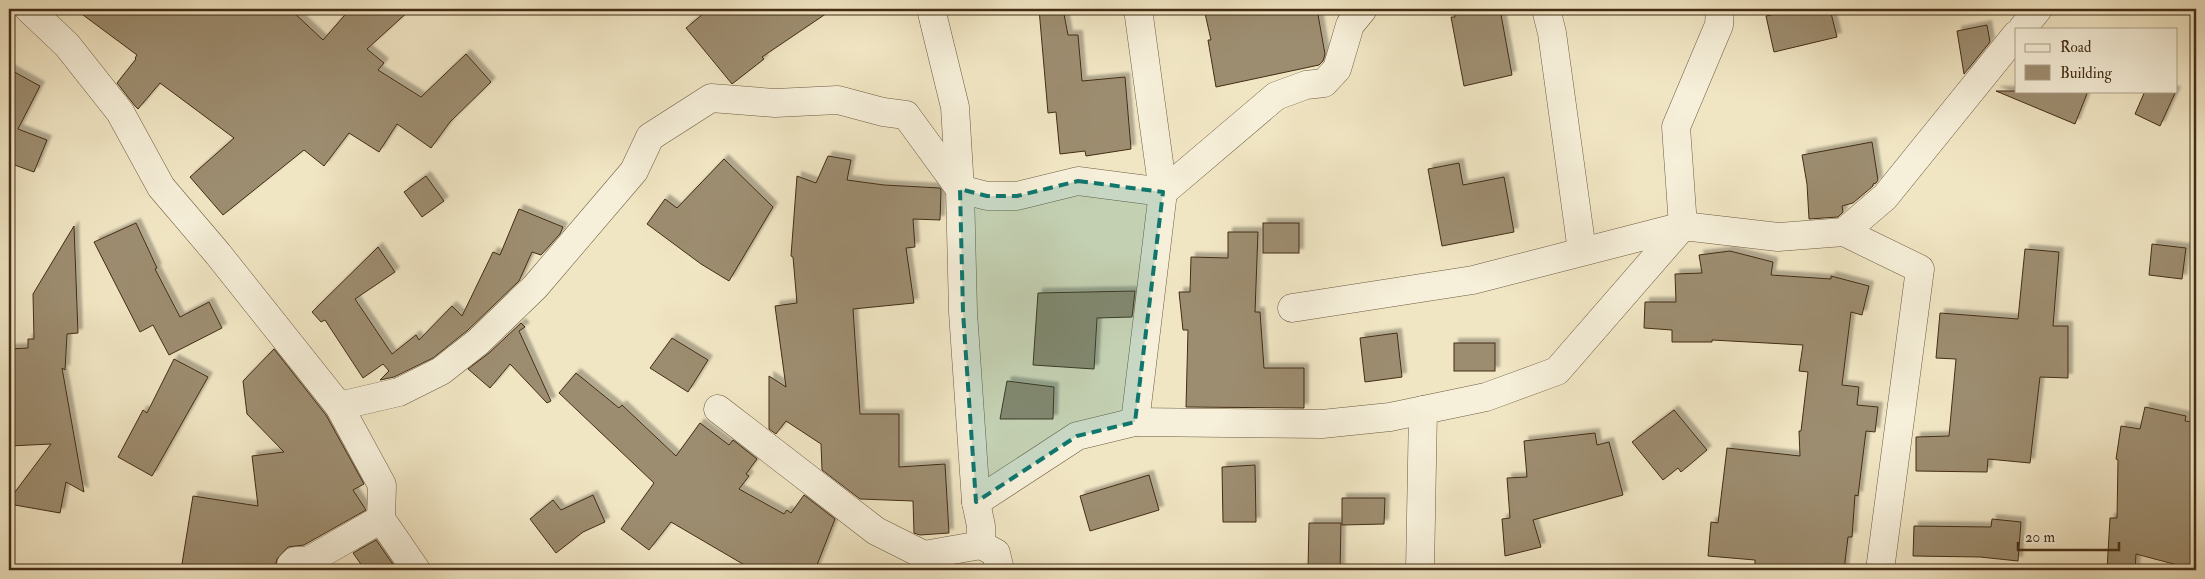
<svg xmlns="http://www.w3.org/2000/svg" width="2205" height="579" font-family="'IM FELL Double Pica',serif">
<defs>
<filter id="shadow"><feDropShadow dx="4.5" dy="-4.5" stdDeviation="1" flood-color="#0004"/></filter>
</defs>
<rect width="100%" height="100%" fill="#f1e6c4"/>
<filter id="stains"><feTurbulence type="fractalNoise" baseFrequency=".004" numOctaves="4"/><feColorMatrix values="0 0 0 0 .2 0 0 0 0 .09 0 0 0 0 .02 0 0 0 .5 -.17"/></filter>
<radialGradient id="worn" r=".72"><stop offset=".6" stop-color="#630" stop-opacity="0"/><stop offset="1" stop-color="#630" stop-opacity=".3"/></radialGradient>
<g fill="#9d8d70" stroke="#432d15" filter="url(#shadow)">
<polygon points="75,9 290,9 323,40 350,9 411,9 367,49 384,63 378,70 421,97 466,54 491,82 450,122 431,148 397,124 379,152 349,133 324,166 304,150 223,215 190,177 234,138 160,83 138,109 135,106 117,83 136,59 135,58 137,55"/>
<polygon points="709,9 833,9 762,57 764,59 732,84 686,28"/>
<polygon points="1039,9 1063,9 1068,35 1078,35 1082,81 1125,77 1131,149 1086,156 1085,151 1060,154 1056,112 1048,113"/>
<polygon points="1204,9 1317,9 1325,54 1323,61 1319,65 1216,87 1208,40 1211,40"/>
<polygon points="1453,9 1500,9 1512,75 1464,86 1451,17 1455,17"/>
<polygon points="1797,9 1830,9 1837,37 1774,52 1766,16"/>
<polygon points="1987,25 1990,42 1964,74 1957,31"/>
<polygon points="9,69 40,86 18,129 47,140 34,172 9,163"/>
<polygon points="1996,91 2088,91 2075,124"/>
<polygon points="2145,91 2176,91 2160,126 2135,114"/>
<polygon points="1872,142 1878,180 1876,183 1873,184 1873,186 1853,203 1842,206 1843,212 1838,217 1809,219 1807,184 1802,155"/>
<polygon points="828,156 851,160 847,180 884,185 940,188 941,190 940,220 913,219 915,247 906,248 914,303 853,309 860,414 899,414 899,467 945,464 949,533 920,535 914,533 913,501 860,499 822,470 821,444 786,421 776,434 769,429 769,376 786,387 775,306 797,303 793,257 791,256 797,176 816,183"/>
<polygon points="724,159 773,207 729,281 701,264 647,224 665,199 677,208"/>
<polygon points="1459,163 1463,185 1504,177 1514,232 1442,246 1428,169"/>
<polygon points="426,176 444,201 422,217 404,192"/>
<polygon points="519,209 563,227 560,234 541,255 532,252 519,281 468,330 433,358 394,377 380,380 389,371 383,364 363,378 325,320 321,322 312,312 378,247 395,272 355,299 392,354 416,335 419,340 452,306 462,316 493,252 500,255"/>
<polygon points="136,223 157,268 155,269 180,317 209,302 222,328 169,355 153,325 140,332 94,242"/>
<rect x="1263" y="223" width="36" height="30"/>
<polygon points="74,226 78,333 67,334 65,370 62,368 84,492 66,482 60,513 9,504 9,500 51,444 9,446 9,349 28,348 28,339 34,339 33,294"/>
<polygon points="1228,232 1258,232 1255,312 1260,312 1264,368 1304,368 1304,408 1186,407 1188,330 1183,330 1179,292 1190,292 1191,257 1228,258"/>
<polygon points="2152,244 2186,248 2182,279 2149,275"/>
<polygon points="2025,249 2059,252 2053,326 2068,326 2068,378 2040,377 2030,463 1988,459 1987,472 1916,471 1916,437 1949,436 1956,359 1936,358 1940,313 2018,319"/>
<polygon points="1730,251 1773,262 1771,275 1831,279 1831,276 1869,286 1862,315 1851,312 1842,385 1859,387 1857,405 1878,407 1875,432 1866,431 1858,496 1855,495 1852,537 1848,537 1844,570 1788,570 1755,566 1755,560 1708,556 1711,522 1718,523 1727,448 1800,456 1799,431 1801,431 1808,372 1799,371 1803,345 1712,340 1712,342 1672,342 1672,330 1644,328 1645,302 1676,302 1675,274 1702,273 1699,255"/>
<polygon points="1135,291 1132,317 1097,318 1094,369 1033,365 1038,293"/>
<polygon points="521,323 525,327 519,331 551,401 547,403 510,364 490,388 468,369 489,353"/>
<polygon points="1397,333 1402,377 1365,382 1360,338"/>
<polygon points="672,338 708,360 688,392 650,368"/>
<rect x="1454" y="343" width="41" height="28"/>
<polygon points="274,349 326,415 364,484 353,490 366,510 304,545 288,547 277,559 275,568 254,565 252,570 181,570 193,496 258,506 252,456 284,452 247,414 243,381"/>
<polygon points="174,359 208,377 152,476 118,457 143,410 147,413"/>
<polygon points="576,373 619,408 622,405 676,456 700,423 729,445 733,440 757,459 746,474 749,476 739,489 784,514 787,510 791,513 804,495 835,519 815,570 753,570 671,522 649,550 621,529 654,483 559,393"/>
<polygon points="1007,381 1054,387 1053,419 1000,419"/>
<polygon points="2145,407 2186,416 2185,421 2196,422 2196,570 2136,554 2135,570 2107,570 2110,518 2117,518 2118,460 2116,459 2121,426 2140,429"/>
<polygon points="1674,410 1707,450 1681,472 1678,468 1663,480 1632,442"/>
<polygon points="1595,433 1597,445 1609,442 1623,495 1533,520 1541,547 1505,556 1502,519 1510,518 1507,478 1527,477 1524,441"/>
<polygon points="1255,465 1256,522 1223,522 1222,467"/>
<polygon points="1149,475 1159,510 1090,531 1080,496"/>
<polygon points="593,495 605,522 583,532 556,553 530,519 553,500 561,510"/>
<polygon points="1342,498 1385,498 1384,524 1342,525"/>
<polygon points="1992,519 2021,522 2018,561 1980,557 1913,556 1914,526 1991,527"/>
<polygon points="1309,523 1341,523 1340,570 1308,570"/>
<polygon points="376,540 397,570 365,570 353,553"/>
</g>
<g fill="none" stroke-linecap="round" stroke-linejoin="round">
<g stroke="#6e5b41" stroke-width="29">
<g id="street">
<polyline points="29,9 67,45 120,112 161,187 218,254 339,406 382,485 381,519 416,570"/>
<polyline points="931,9 955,107 960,189 963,312 976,502 981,526 981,545 996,553 1000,570"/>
<polyline points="1138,9 1163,192"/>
<polyline points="1546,9 1552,33 1582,251"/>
<polyline points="2022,29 2038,9"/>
<polyline points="1163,192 1276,96 1306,85 1324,83 1337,69 1350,25 1363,9"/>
<polyline points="1844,232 1920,269 1880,570"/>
<polyline points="1292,308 1473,280 1683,226 1676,127 1719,25 1720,9"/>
<polyline points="339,406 399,392 441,371 478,342 535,287 634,171 650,137 711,98 775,103 838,100 883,112 906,115 960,189 987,196 1017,196 1078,181 1163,192 1135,422"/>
<polyline points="718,409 876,531 924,555 981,545"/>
<polyline points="976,502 1077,436 1135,422 1322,424 1390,417 1486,397 1557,371 1683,226 1778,237 1844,232 1885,197 2016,35"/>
<polyline points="291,570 291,565 295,561 308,561 381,519"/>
<polyline points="1420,570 1423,410"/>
</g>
</g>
<use href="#street" stroke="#f6efd9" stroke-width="28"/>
</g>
<path fill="#0f766e" fill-opacity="0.2" stroke="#0f766e" stroke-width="4" stroke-dasharray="10 6" stroke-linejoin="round" d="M 1078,181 L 1163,192 L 1135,422 L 1077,436 L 976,502 L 963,312 L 960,189 L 987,196 L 1017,196 Z"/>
<rect width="2205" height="579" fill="none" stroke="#f1e6c4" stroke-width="30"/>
<rect x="10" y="10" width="2185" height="559" fill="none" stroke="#432d15" stroke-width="2.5"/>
<rect x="15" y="15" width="2175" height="549" fill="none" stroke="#432d15"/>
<rect x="2015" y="28" width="162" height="65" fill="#f6efd9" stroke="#aea18b"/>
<rect x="2025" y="44" width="25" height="8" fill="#f6efd9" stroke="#aea18b"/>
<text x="2060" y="52" font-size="15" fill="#432d15">Road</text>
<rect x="2025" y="65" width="25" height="15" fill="#9d8d70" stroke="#aea18b"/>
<text x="2060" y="78" font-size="15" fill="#432d15">Building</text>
<path d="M2018 542v8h101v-8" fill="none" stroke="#432d15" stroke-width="2.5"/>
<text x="2025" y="542" font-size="15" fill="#432d15" stroke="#f6efd9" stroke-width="4" paint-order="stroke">20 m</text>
<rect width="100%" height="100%" filter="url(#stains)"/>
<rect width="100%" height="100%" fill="url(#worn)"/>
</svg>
